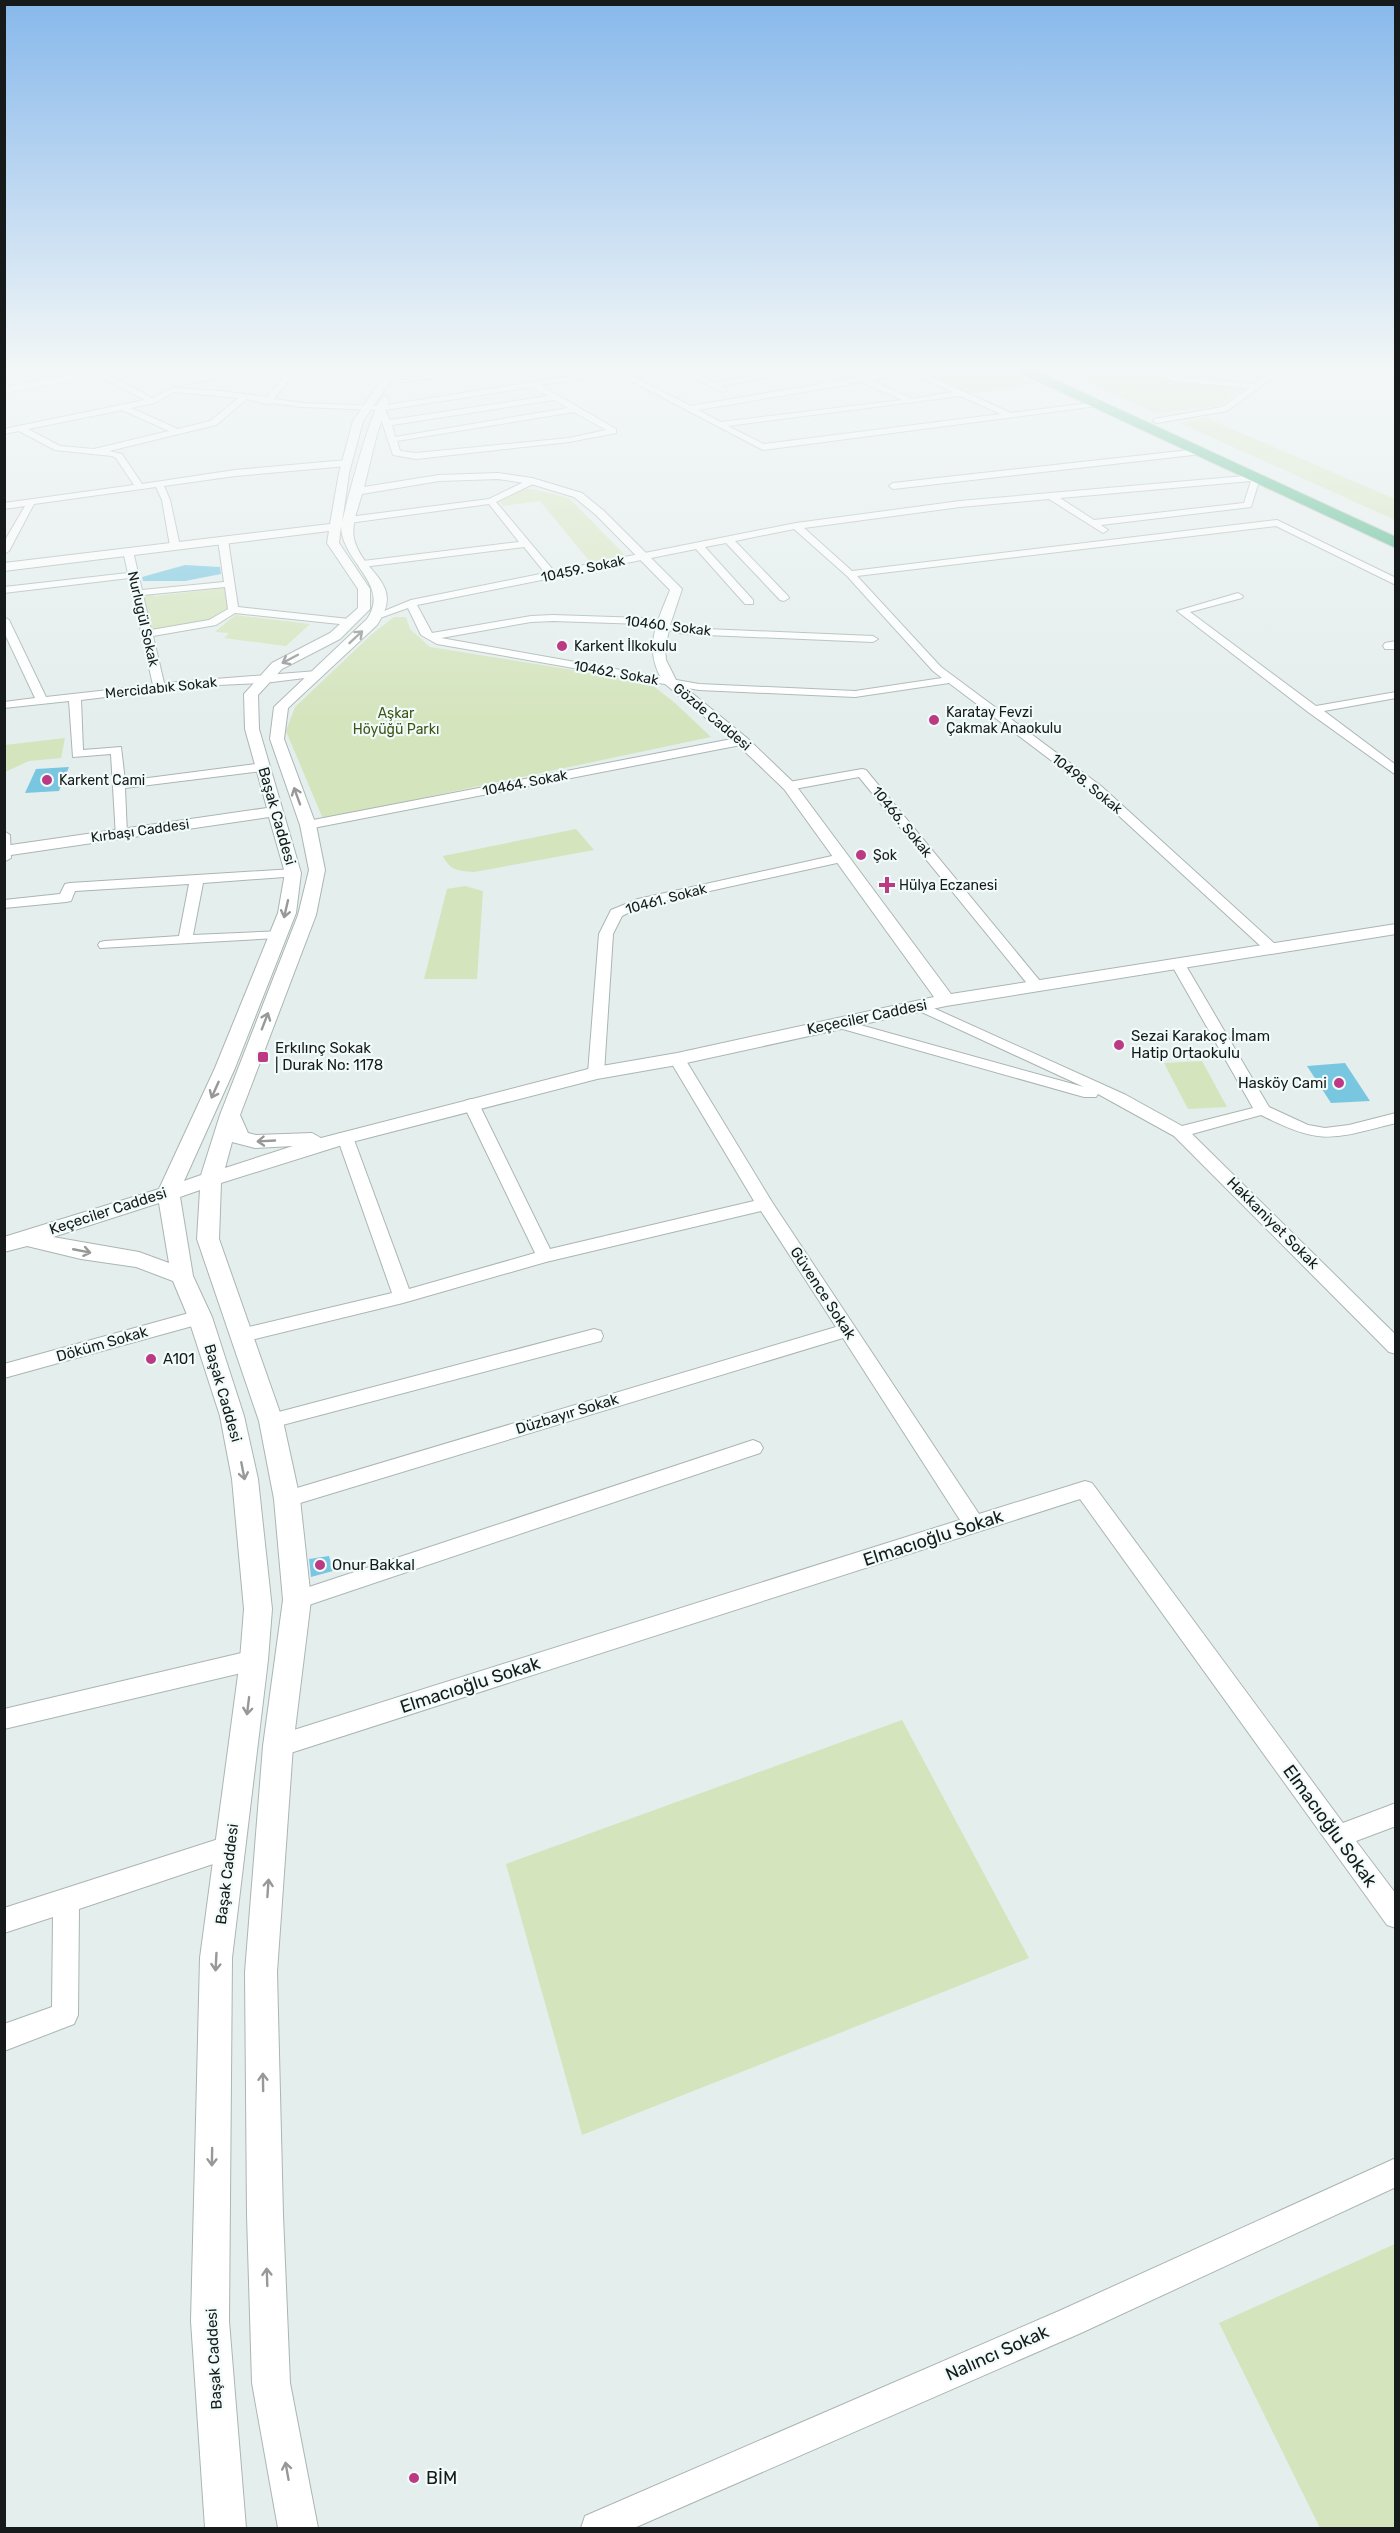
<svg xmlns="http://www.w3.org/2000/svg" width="1400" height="2533" font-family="Rubik,sans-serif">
<rect width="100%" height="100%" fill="#e4eeed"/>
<g fill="#d4e4bc">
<polygon points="922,370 1002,370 1034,384 969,393"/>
<polygon points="1062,370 1138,370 1171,381 1247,387 1217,406 1156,413"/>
<polygon points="1206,418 1395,499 1395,520 1180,423"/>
<polygon points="521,489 532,489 569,498 625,555 591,563 540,501 503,506 500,502"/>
<polygon points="225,588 229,610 211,622 151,631 142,595 152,593 154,596"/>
<polygon points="235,615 310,624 286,646 224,638 229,633 215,632"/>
<polygon points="394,617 406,617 410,629 430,647 648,682 675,703 711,737 323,819 286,731 295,707 371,635"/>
<polygon points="65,738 61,758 29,761 5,772 5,745"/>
<path d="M 576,829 L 594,850 L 474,872 C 460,871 450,871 443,856 Z"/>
<polygon points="465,886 483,891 477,979 424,979 447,889"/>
<polygon points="1202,1061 1227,1107 1188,1109 1164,1063"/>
<polygon points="902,1720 1029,1958 582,2135 506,1864"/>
<polygon points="1395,2244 1395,2528 1320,2528 1219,2323"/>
</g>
<g fill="#79c6e0">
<polygon points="185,565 220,567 221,574 185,581 143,581 142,577"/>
<polygon points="69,767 59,791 25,793 36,769"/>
<polygon points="1345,1063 1370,1101 1331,1103 1307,1066"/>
<polygon points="329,1556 333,1571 311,1577 309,1559"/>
</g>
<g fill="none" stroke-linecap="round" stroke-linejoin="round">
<g stroke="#abb5b4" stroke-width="2">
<g id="minor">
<path d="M 99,370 L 152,398 L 173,388 L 220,391 L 267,397 L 284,377 L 242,373 L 177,386 L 173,384 C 192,373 274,364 293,375 L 274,399 L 302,403 L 380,406 L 610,370 L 627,370 L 624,372 L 691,406 L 856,378 L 859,376 L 916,370 L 1011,413 L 1097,402 L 1101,404 L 1097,406 L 763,450 L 616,373 L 540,385 L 616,429 L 616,433 L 569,442 L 416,459 L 393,455 L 378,410 L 302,407 L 271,403 L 267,404 L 247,399 L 216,425 L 109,451 L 122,454 L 142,484 L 235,470 L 347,460 L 351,463 L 347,466 L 235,476 L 164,486 L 170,500 L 180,546 L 175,549 L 170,546 L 162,500 L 156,487 L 34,504 L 9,551 L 4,554 L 4,542 L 25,506 L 4,509 L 4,503 L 134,485 L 116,458 L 112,456 L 55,450 L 19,431 L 4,434 L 4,429 L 145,400 L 96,374 L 96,370 ZM 911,373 L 953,392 L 912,399 L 871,380 ZM 862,382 L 902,400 L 721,422 L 698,410 ZM 532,387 L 548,396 L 390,420 L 385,410 ZM 174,392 L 239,398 L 210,421 L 178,429 L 131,408 L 155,403 ZM 960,396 L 1001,414 L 764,444 L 728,426 ZM 554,400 L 568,408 L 395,437 L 392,425 ZM 122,410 L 169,431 L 94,449 L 60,446 L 28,429 ZM 574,412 L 606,430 L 569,438 L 416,453 L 400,451 L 397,441 Z"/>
<polygon points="460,370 478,370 398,383 394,381"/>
<polygon points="677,370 687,370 714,383 791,370 807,370 721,386 727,390 723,392"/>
<polygon points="1143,370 1154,370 1175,377 1254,384 1274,370 1283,370 1227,411 1157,423 1153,421 1154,419 1222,407 1249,388 1174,381"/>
<polygon points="1199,449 1203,452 1202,454 893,489 889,486 893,483"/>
<path d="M 1256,475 L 1260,478 L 1251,507 L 1101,525 L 1108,530 L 1103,533 L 1049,499 L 960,507 L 804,528 L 852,571 L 1277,520 L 1396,578 L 1396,585 L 1276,526 L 857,576 L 941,667 L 1101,786 L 1276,945 L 1278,948 L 1271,952 L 1266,951 L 1093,792 L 949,683 L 855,697 L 699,690 L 437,644 L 421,635 L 408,608 L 377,619 L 372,616 L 411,600 L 545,573 L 524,547 L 363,567 L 358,564 L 363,561 L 519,542 L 489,504 L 349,523 L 344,520 L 349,517 L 489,499 L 532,478 L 536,481 L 535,483 L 496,502 L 554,571 L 796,523 L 960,501 ZM 1251,481 L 1244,503 L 1094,520 L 1060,498 ZM 794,529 L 847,576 L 933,671 L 942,678 L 855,691 L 699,684 L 441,638 L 531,622 L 553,621 L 643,624 L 684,634 L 873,642 L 878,639 L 873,636 L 684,628 L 643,618 L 553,615 L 531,616 L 432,633 L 417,605 L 696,549 L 745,604 L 753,604 L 753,600 L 705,547 L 726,543 L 780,600 L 784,601 L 789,598 L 788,596 L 735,541 Z"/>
<path d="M 223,537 L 228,540 L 238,607 L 349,619 L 354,622 L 349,625 L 235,613 L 216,625 L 153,636 L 164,683 L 317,671 L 321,672 L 321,676 L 264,683 L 196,686 L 81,700 L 83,750 L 121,747 L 125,781 L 263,763 L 269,767 L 263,771 L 125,788 L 127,834 L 126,837 L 116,837 L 111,754 L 73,757 L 69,701 L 4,708 L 4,702 L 35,698 L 4,632 L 4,617 L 9,620 L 46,697 L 153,685 L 129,578 L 4,593 L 4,587 L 128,573 L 123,551 L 128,548 L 133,551 L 142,590 L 224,582 L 218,540 ZM 225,587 L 228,609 L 209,620 L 151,630 L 143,595 Z"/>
<polygon points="1238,593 1243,596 1242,598 1190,612 1316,706 1396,692 1396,698 1324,711 1396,765 1396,775 1308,712 1177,611"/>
<polygon points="742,737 748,741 746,744 308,829 302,825 308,821"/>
<polygon points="862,769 866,770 1040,981 1042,984 1040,987 1030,987 859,777 789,790 783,786 789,782"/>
<polygon points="4,831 10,835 11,858 4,862"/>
<polygon points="841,854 848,858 846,861 642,906 622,916 613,934 604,1073 602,1076 590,1076 588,1073 599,934 611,910 638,899"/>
<polygon points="293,869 298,870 300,873 298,876 203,883 193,935 283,931 285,934 283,937 278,938 100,948 98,945 100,942 105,941 179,936 189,884 75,891 71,901 66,902 4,908 4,900 60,894 65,884 70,883"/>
<path d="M 1178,960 L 1185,964 L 1269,1107 L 1308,1125 L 1325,1128 L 1349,1125 L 1396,1113 L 1396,1123 C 1332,1139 1323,1146 1261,1115 L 1192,1134 L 1396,1335 L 1396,1354 L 1389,1352 L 1174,1136 L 1098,1094 L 1096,1097 L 1084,1097 L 832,1026 L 829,1023 L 837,1018 L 842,1020 L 1084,1087 L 915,1009 L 913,1006 L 920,1002 L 1126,1095 L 1182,1126 L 1253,1108 L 1171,964 Z"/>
<polygon points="677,1054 685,1059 772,1202 979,1514 1085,1481 1092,1483 1343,1823 1396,1803 1396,1826 1356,1841 1396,1894 1396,1928 1387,1925 1080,1499 278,1757 270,1753 266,1746 270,1739 278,1735 960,1520 843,1338 287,1507 280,1505 277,1499 280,1493 287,1491 836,1327 761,1211 546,1262 403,1303 243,1342 236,1340 234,1335 236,1330 392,1293 337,1137 339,1133 351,1133 353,1137 409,1289 535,1253 463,1104 465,1101 471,1099 479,1104 550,1249 754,1201 669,1059"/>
<polygon points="200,1310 207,1312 209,1317 207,1322 4,1378 4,1364"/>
<polygon points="594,1329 601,1331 603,1336 601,1341 271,1428 264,1426 261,1421 264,1416 271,1414"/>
<polygon points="753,1440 760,1443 763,1448 760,1453 297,1609 289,1606 286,1600 289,1594 297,1591"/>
<polygon points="254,1650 262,1653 265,1660 262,1667 254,1670 4,1729 4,1709"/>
<polygon points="231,1835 240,1839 243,1847 240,1855 79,1909 78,2015 74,2024 4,2051 4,2024 52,2007 53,1917 4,1933 4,1908"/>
<polygon points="1396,2158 1396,2187 1081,2333 634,2528 581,2528 585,2516 1059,2311"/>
</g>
</g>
<g stroke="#abb5b4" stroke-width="2">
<g id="tertiary">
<path d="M 388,370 L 398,370 L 363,421 L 349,473 L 342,523 C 346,505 373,401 384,396 L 389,399 L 377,434 L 364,487 L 439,475 L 498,473 L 532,478 L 582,493 L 604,511 L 682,589 L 670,625 L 665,649 L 666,660 L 676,680 L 747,738 L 794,783 L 951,994 L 1396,924 L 1396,934 L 946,1006 L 677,1065 L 597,1079 L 352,1142 L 221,1183 L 219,1239 L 283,1421 L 300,1499 L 311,1600 L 293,1746 L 277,1972 L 283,2215 L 290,2383 L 318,2528 L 278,2528 L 252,2383 L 247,2215 L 245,1972 L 263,1746 L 283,1600 L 274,1499 L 259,1421 L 197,1239 L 200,1190 L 180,1197 L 193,1276 L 212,1317 L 244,1416 L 258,1479 L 272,1609 L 268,1660 L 232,1958 L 229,2321 L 246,2528 L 205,2528 L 191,2321 L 200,1958 L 240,1660 L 244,1609 L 232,1479 L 220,1416 L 188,1317 L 173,1281 L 136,1267 L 81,1259 L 27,1246 L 4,1252 L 4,1237 L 159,1189 L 215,1068 L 278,913 L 285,873 L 269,817 L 4,856 L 4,846 L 267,808 L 245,729 L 244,694 L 272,663 L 330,633 L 358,608 L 358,589 L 327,543 L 329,531 L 4,571 L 4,563 L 330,524 L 339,473 L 353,421 ZM 498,479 L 531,484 L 574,497 L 596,515 L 670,590 C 657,623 642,649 664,683 L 737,744 L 784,789 L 934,997 L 677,1053 L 596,1067 L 321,1138 L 312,1133 L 256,1135 L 248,1133 L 240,1115 L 316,915 L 325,870 L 316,825 L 284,739 L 288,708 L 377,625 C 406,582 363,575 354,539 C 351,523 358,509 362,494 L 439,481 ZM 341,526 C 342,563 391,584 367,619 L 274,707 L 270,739 L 300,825 L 309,870 L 298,915 L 220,1115 L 201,1175 L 184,1181 L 235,1068 L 296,913 L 301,873 L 259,729 L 258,695 L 282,669 L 340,639 L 370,609 L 370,589 L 339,543 ZM 232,1142 L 255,1148 L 293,1146 L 225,1168 ZM 159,1203 L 169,1263 L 139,1252 L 53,1237 Z"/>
<polygon points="1396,641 1396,649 1385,649 1383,646 1385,643"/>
</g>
</g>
<g stroke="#abb5b4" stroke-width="1">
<polygon id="secondary" points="95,370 116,370 111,373 4,393 4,387"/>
</g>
<g stroke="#c7c8c8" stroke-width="2">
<polygon id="trunk" points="1018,370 1034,370 1396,537 1396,548 1020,373"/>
</g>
<use href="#minor" fill="#fff" fill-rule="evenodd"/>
<use href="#tertiary" fill="#fff" fill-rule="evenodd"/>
<use href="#secondary" fill="#fff" fill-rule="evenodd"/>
<use href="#trunk" fill="#4cb686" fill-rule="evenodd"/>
</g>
<defs><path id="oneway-shaft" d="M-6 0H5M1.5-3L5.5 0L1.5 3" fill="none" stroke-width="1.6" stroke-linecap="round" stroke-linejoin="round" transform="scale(1.5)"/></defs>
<g stroke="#979898">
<use href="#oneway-shaft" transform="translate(356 637) rotate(-43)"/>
<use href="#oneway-shaft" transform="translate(290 659) rotate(152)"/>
<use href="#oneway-shaft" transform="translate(297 796) rotate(-110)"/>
<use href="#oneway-shaft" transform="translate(286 909) rotate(103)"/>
<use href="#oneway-shaft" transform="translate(265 1021) rotate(-69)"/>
<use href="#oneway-shaft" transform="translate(215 1090) rotate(114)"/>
<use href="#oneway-shaft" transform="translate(266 1141) rotate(177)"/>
<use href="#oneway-shaft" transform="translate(82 1251) rotate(11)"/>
<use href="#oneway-shaft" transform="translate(243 1471) rotate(79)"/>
<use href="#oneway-shaft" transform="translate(248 1706) rotate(97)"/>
<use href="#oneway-shaft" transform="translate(268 1888) rotate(-86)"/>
<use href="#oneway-shaft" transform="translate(216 1962) rotate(93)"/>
<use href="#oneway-shaft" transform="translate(263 2082) rotate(-91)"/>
<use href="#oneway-shaft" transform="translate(212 2157) rotate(91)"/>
<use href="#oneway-shaft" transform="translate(267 2277) rotate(-92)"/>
<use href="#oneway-shaft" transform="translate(287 2471) rotate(-100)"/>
</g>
<linearGradient id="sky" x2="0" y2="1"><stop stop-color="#87b8eb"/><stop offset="0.51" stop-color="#f3f7f7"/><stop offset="1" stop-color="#f3f7f7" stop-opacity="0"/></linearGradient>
<rect width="1400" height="724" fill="url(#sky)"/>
<g fill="#bb3a83" stroke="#f1fbfa" stroke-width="2">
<circle cx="562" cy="646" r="6"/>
<circle cx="934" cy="720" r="6"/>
<circle cx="47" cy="780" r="6"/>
<circle cx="861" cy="855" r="6"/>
<path d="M884 876h6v6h6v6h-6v6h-6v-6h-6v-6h6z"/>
<circle cx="1119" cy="1045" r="6"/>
<rect x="257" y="1051" width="12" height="12" rx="3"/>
<circle cx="1339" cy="1083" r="6"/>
<circle cx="151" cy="1359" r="6"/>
<circle cx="320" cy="1565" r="6"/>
<circle cx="414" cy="2478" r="6"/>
</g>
<g text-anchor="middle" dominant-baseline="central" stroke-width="4.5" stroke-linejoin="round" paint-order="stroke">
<g font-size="14" fill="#171a1a" stroke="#f1fbfa">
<text transform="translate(583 569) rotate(-12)">10459. Sokak</text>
<text transform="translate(143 619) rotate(77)">Nurlugül Sokak</text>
<text transform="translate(668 626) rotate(7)">10460. Sokak</text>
<text transform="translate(616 673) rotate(10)">10462. Sokak</text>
<text transform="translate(161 688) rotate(-6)">Mercidabık Sokak</text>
<text transform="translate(712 717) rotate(40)">Gözde Caddesi</text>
<text transform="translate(525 783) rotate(-11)">10464. Sokak</text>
<text transform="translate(1087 784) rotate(39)">10498. Sokak</text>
<text transform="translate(902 822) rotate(51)">10466. Sokak</text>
<text transform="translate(140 831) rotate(-8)">Kırbaşı Caddesi</text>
<text transform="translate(666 899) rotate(-15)">10461. Sokak</text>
</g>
<g font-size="14" fill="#171a1a" stroke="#f1fbfa" text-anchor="start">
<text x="574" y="646">Karkent İlkokulu</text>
<text x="946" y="712">Karatay Fevzi<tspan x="946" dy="16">Çakmak Anaokulu</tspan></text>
<text x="59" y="780">Karkent Cami</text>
<text x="873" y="855">Şok</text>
<text x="899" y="885">Hülya Eczanesi</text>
</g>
<g font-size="14" fill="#3f5414" stroke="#f1fbfa">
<text x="396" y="713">Aşkar<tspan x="396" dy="16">Höyüğü Parkı</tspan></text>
</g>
<g font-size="15" fill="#171a1a" stroke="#f1fbfa">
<text transform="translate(277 816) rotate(74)">Başak Caddesi</text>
<text transform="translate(867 1017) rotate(-12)">Keçeciler Caddesi</text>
<text transform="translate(108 1211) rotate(-18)">Keçeciler Caddesi</text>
<text transform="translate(1273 1223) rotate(45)">Hakkaniyet Sokak</text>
<text transform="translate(823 1293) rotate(57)">Güvence Sokak</text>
<text transform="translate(102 1344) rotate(-16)">Döküm Sokak</text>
<text transform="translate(223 1393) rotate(74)">Başak Caddesi</text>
<text transform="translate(567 1414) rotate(-17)">Düzbayır Sokak</text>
<text transform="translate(227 1874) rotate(-83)">Başak Caddesi</text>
<text transform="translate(214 2359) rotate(-93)">Başak Caddesi</text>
</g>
<g font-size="15" fill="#171a1a" stroke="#f1fbfa" text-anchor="start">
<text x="1131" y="1036">Sezai Karakoç İmam<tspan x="1131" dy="17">Hatip Ortaokulu</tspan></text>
<text x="275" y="1048">Erkılınç Sokak<tspan x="275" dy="17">| Durak No: 1178</tspan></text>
<text x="1327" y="1083" text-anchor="end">Hasköy Cami</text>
<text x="163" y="1359">A101</text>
<text x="332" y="1565">Onur Bakkal</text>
</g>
<g font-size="18" fill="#171a1a" stroke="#f1fbfa">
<text transform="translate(933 1538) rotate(-18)">Elmacıoğlu Sokak</text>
<text transform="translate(470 1685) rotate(-18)">Elmacıoğlu Sokak</text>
<text transform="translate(1330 1826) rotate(54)">Elmacıoğlu Sokak</text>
<text transform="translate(997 2353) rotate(-24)">Nalıncı Sokak</text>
</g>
<g font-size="18" fill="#171a1a" stroke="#f1fbfa" text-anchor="start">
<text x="426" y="2478">BİM</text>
</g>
</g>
<rect width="1400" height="2533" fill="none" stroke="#171a1a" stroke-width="12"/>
</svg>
